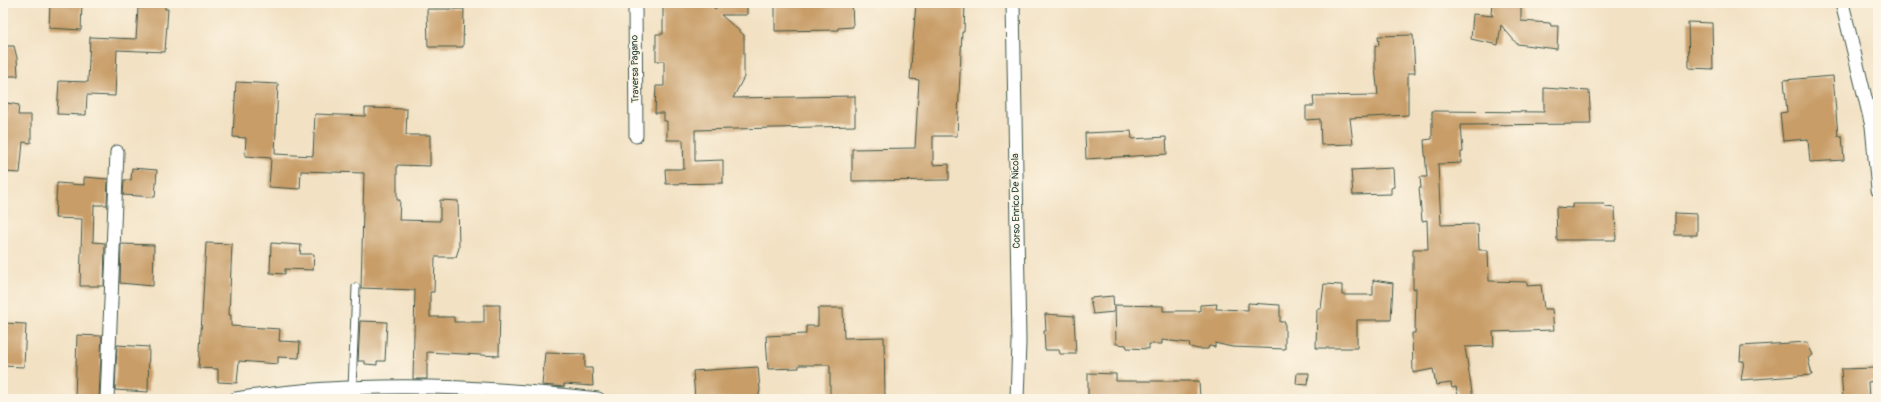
<svg xmlns="http://www.w3.org/2000/svg" width="1881" height="402" font-family="Pangolin,sans-serif">
<rect width="100%" height="100%" fill="#fcf5e5"/>
<filter id="ink" filterUnits="userSpaceOnUse"><feTurbulence type="fractalNoise" baseFrequency=".025" numOctaves="2"/><feDisplacementMap in="SourceGraphic" scale="8" xChannelSelector="R" yChannelSelector="G"/><feConvolveMatrix kernelMatrix="1 2 1 2 8 2 1 2 1" color-interpolation-filters="sRGB"/></filter>
<filter id="wash" filterUnits="userSpaceOnUse"><feTurbulence type="fractalNoise" baseFrequency=".012" numOctaves="4" result="noise"/><feDisplacementMap in="SourceGraphic" scale="16" xChannelSelector="R" yChannelSelector="G"/><feGaussianBlur stdDeviation="0.9" result="paint"/><feColorMatrix in="noise" values="0 0 0 0 0 0 0 0 0 0 0 0 0 0 0 0 0 1.4 0 .05"/><feComposite in="paint" operator="in"/></filter>
<g filter="url(#wash)">
<rect width="100%" height="100%" fill="#f2e1c3"/>
<g id="blocks">
<g fill="#c89d68">
<polygon points="50,3 82,3 81,30 49,28"/>
<polygon points="146,3 165,3 165,9 168,9 165,52 117,50 115,96 87,95 86,115 57,114 59,81 88,82 90,37 136,39 138,8 146,8"/>
<polygon points="663,3 709,4 716,10 716,3 747,3 747,15 721,15 744,35 744,77 733,98 855,96 855,126 695,130 695,161 723,160 723,183 666,184 665,169 684,169 683,140 667,140 667,121 664,121 664,113 655,113 656,86 664,86 664,61 656,61 656,34 663,34"/>
<polygon points="775,3 852,3 853,27 838,28 838,30 775,31"/>
<polygon points="916,3 965,4 964,32 962,32 957,136 933,136 933,165 949,164 949,180 852,181 852,149 915,148 919,80 910,79"/>
<polygon points="1492,3 1521,3 1521,21 1550,23 1551,26 1558,26 1557,49 1517,44 1501,25 1498,45 1471,39 1473,14 1493,16 1491,13"/>
<polygon points="427,9 464,9 463,47 428,47"/>
<polygon points="1688,22 1712,23 1713,69 1689,68"/>
<polygon points="1413,35 1415,73 1408,73 1408,115 1350,118 1353,144 1321,145 1320,119 1306,120 1306,106 1314,106 1313,96 1378,95 1375,68 1375,45 1379,46 1378,36"/>
<polygon points="3,46 14,46 17,58 18,76 3,76"/>
<polygon points="1833,76 1838,136 1842,136 1844,160 1810,162 1808,139 1783,141 1780,113 1787,112 1784,80"/>
<polygon points="236,82 278,84 275,154 313,156 315,114 365,116 365,108 407,109 406,135 430,135 430,166 397,165 397,200 400,200 399,220 440,221 440,200 458,201 459,248 456,257 435,257 434,292 430,292 430,317 454,317 454,322 484,322 484,305 500,305 499,356 427,352 427,379 413,379 415,290 361,288 364,173 301,171 300,189 269,187 271,158 245,156 246,138 233,137"/>
<polygon points="1544,88 1589,91 1591,124 1461,125 1463,152 1461,152 1461,163 1438,164 1441,225 1478,224 1479,250 1488,250 1489,281 1527,282 1527,286 1541,285 1544,309 1552,309 1554,330 1493,332 1494,346 1465,347 1473,399 1459,399 1456,387 1452,388 1451,383 1436,385 1433,369 1413,373 1412,333 1415,333 1416,288 1413,289 1413,249 1428,249 1427,220 1422,221 1419,188 1421,188 1420,177 1427,177 1424,140 1432,139 1432,111 1544,112"/>
<polygon points="7,103 19,105 18,115 31,115 31,143 23,142 20,173 4,172 8,144 5,144"/>
<polygon points="1131,131 1132,139 1166,137 1167,154 1086,159 1085,133"/>
<polygon points="132,168 157,170 155,197 123,195 124,180 131,180"/>
<polygon points="1393,168 1394,187 1391,188 1391,194 1353,195 1351,170"/>
<polygon points="84,177 108,179 107,205 94,205 93,242 105,243 104,286 80,286 82,219 55,218 57,183 84,185"/>
<polygon points="1572,204 1604,204 1605,207 1615,208 1616,240 1557,240 1556,207 1572,208"/>
<polygon points="1675,213 1697,214 1697,235 1675,235"/>
<polygon points="206,243 232,244 229,315 231,315 231,326 280,329 279,341 300,342 299,358 278,357 278,364 239,361 237,383 218,382 218,369 199,368"/>
<polygon points="271,243 301,245 300,254 314,254 313,270 285,269 285,274 270,273"/>
<polygon points="121,244 154,245 153,286 120,283"/>
<polygon points="1373,280 1393,283 1391,320 1357,320 1357,348 1316,348 1317,309 1321,309 1324,284 1342,285 1342,295 1373,295"/>
<polygon points="1113,296 1114,312 1093,314 1090,298"/>
<polygon points="1248,303 1280,305 1280,322 1285,322 1285,349 1232,347 1215,343 1215,347 1209,346 1208,349 1198,349 1190,347 1189,343 1162,340 1162,344 1149,344 1149,349 1127,348 1126,345 1116,344 1115,305 1163,306 1163,311 1200,311 1200,305 1217,304 1216,309 1248,310"/>
<polygon points="818,308 843,308 844,338 884,337 885,399 830,399 830,365 799,365 799,368 768,369 766,336 806,334 806,326 818,326"/>
<polygon points="1045,314 1074,316 1076,354 1060,354 1059,350 1045,350 1044,331 1046,331"/>
<polygon points="360,321 387,322 385,361 377,361 377,365 365,364 365,361 358,361"/>
<polygon points="3,323 26,324 24,367 3,366"/>
<polygon points="77,335 102,336 99,399 75,399"/>
<polygon points="1807,342 1813,355 1808,358 1812,375 1741,380 1744,361 1740,361 1741,346"/>
<polygon points="117,345 149,347 148,392 115,390"/>
<polygon points="545,353 585,354 585,368 592,368 593,386 564,384 564,387 542,385"/>
<polygon points="758,367 760,390 758,399 695,399 693,371"/>
<polygon points="1876,368 1876,381 1868,382 1869,399 1843,399 1841,369"/>
<polygon points="1088,373 1116,374 1116,381 1199,381 1200,399 1088,399"/>
<polygon points="1297,373 1309,373 1308,385 1296,384"/>
</g>
</g>
</g>
<g filter="url(#ink)">
<use href="#blocks" fill-opacity="0" stroke="#3f5649" stroke-width="1"/>
<g fill="none" stroke-linecap="round" stroke-linejoin="round">
<g stroke="#3f5649" stroke-width="9">
<polyline id="lane" points="352,389 356,287"/>
</g>
<g stroke="#3f5649" stroke-width="15">
<g id="street">
<polyline points="635,3 636,136"/>
<polyline points="1013,3 1019,342 1017,399"/>
<polyline points="1842,3 1872,126 1878,190"/>
<polyline points="107,399 117,152"/>
<path d="M 236,399 C 354,380 479,385 598,399"/>
</g>
</g>
<use href="#lane" stroke="#fff" stroke-width="7"/>
<use href="#street" stroke="#fff" stroke-width="13"/>
</g>
</g>
<g text-anchor="middle" dominant-baseline="central" stroke-width="3" stroke-linejoin="round" paint-order="stroke">
<g font-size="10" fill="#1f3d34" stroke="#fcf5e5">
<text transform="translate(635 69) rotate(-91)">Traversa Pagano</text>
<text transform="translate(1016 201) rotate(-91)">Corso Enrico De Nicola</text>
</g>
</g>
<rect width="1881" height="402" fill="none" stroke="#fcf5e5" stroke-width="16"/>
</svg>
